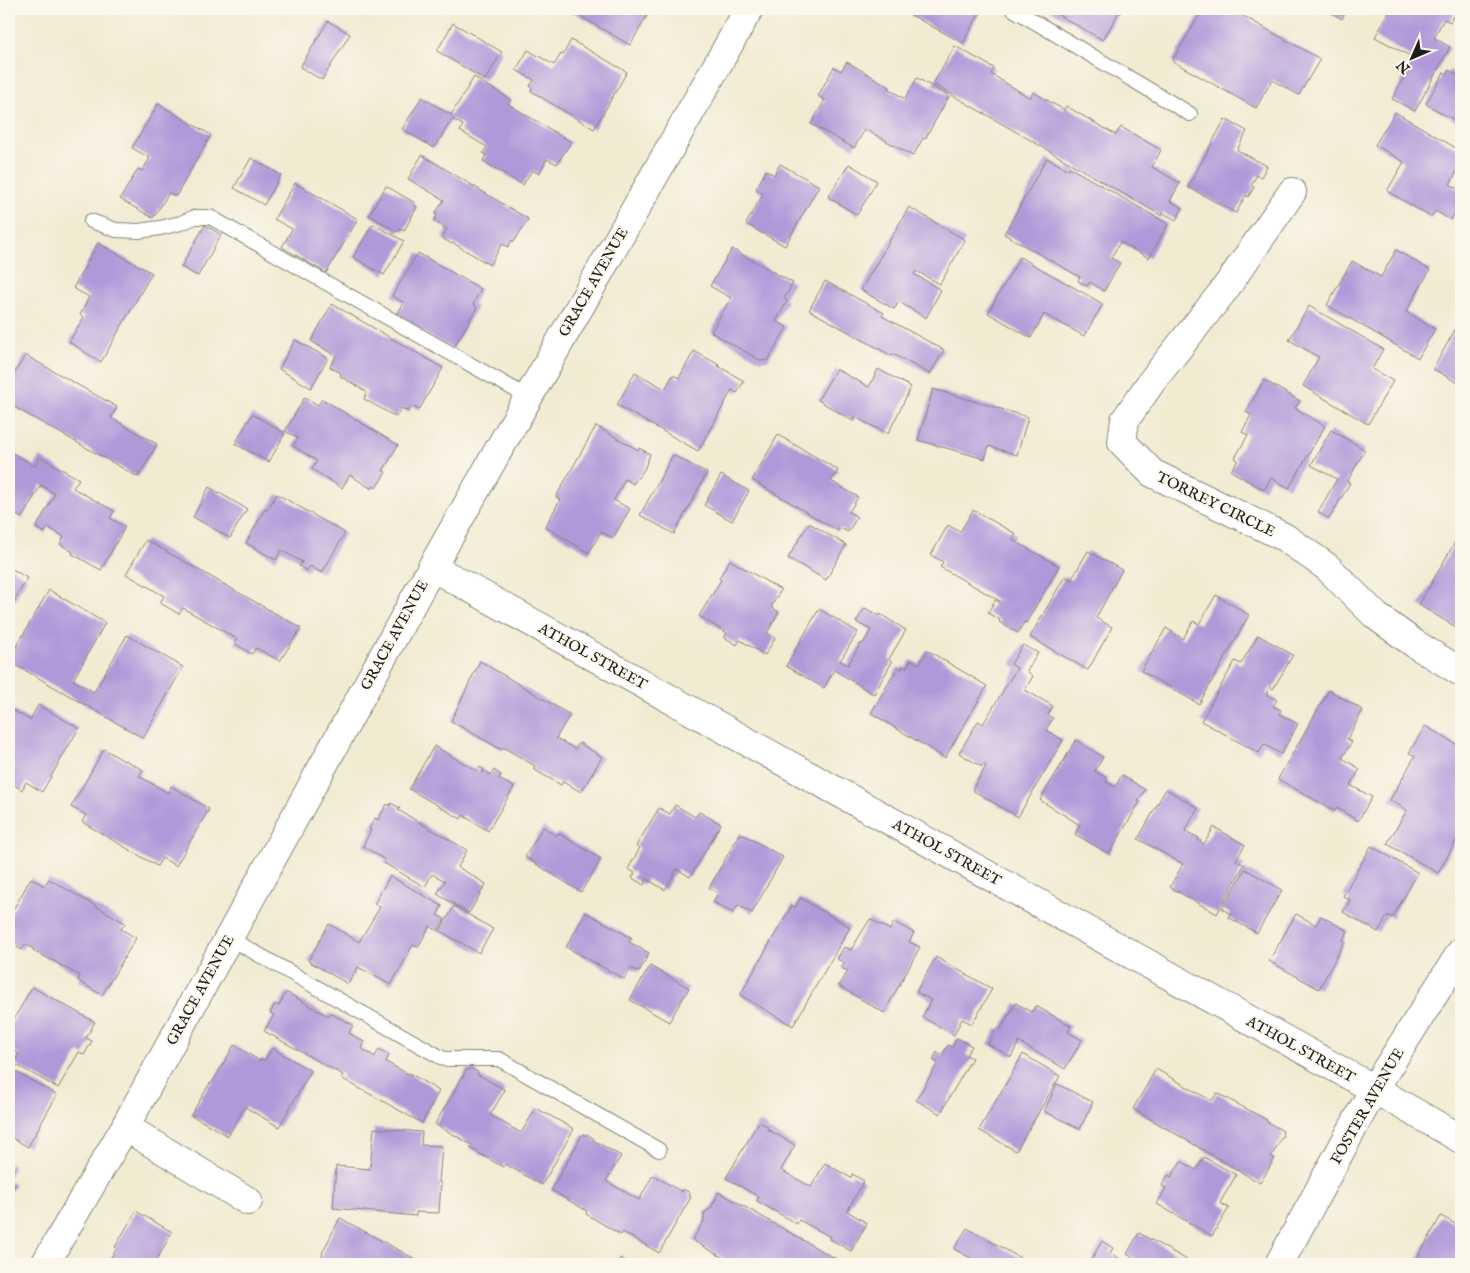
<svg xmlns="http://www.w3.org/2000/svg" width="1470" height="1273" font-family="'IM FELL English',serif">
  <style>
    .building { fill: #b199d9 }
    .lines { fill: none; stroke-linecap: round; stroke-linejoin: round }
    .lane-casing { stroke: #868477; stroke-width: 16 }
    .street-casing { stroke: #868477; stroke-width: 30 }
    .secondary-casing { stroke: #868477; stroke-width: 30 }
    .lane { stroke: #fff; stroke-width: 14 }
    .street { stroke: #fff; stroke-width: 28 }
    .secondary { stroke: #fff; stroke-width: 28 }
    .labels { text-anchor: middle; stroke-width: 4; stroke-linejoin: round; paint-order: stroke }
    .street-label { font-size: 15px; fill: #1c1c1c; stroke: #fbf7ec }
  </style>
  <rect width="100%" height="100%" fill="#fbf7ec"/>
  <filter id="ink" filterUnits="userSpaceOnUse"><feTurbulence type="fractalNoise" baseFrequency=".02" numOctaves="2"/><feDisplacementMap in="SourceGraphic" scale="10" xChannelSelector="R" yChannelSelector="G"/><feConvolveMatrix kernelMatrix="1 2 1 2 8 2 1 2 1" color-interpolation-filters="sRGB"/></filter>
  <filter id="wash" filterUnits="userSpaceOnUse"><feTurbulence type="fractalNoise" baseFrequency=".0096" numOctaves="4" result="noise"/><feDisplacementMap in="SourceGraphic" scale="20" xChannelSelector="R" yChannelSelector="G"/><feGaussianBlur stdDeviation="1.12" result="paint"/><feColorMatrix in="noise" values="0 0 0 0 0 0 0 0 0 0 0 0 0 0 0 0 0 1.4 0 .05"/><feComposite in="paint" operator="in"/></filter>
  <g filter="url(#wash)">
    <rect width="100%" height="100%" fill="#f1ebd2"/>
    <g id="blocks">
      <!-- building -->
      <path class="building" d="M568,9H651L630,45Z
        M915,9H982L963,43L911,15Z
        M1048,9H1124L1121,13L1119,12L1103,40Z
        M1203,9H1231L1320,59L1299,95L1272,80L1256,108L1172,61Z
        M1324,9H1347L1342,19Z
        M1391,9H1457L1450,22L1444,19L1434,38L1450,47L1415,111L1392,99L1414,58L1375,37Z
        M328,21L350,34L322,80L300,67Z
        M453,23L502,52L485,80L437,51Z
        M571,40L627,72L594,129L531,91L532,88L530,86L534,80L516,70L528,50L554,65L561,54L563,55Z
        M955,46L994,68L991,74L1030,98L1033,92L1064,110L1066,106L1116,135L1121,127L1161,150L1152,167L1180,183L1170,201L1183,208L1176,220L1163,213L1162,216L933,84Z
        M847,62L890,87L889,89L905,99L917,78L949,96L925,139L923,138L913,156L865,129L854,148L811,124L825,100L818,96L834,67L841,71Z
        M1449,70L1461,77V124L1426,104L1444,72L1447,74Z
        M474,77L511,100L508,104L571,142L557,164L547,159L539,174L532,170L523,185L483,161L486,155L483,153L487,147L460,131L463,125L452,119L434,148L402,129L422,97L451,115Z
        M158,104L211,135L176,196L169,193L153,218L120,199L138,169L142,171L150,158L132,148Z
        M1395,112L1461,151V164L1450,184L1461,191V203L1451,220L1435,211L1431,217L1387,191L1404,162L1375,145Z
        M1225,119L1247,131L1237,150L1267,166L1261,177L1257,175L1251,185L1254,187L1248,197L1246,195L1236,213L1188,187Z
        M422,155L528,219L514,242L512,240L508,247L502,244L490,265L453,243L452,244L442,238L447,229L434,221L437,215L435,214L444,200L408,179Z
        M251,158L281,175L264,205L234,188Z
        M1047,158L1068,170L1069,167L1168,224L1149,258L1120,242L1111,258L1120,263L1104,291L1090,282L1087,286L1078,281L1080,277L1004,234Z
        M780,164L819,186L785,246L746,224L763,194L756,189L766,170L774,175Z
        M849,164L877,181L857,215L828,197Z
        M295,183L358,219L326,273L282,247L292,229L274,219Z
        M386,186L415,203L414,205L417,207L404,231L400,229L398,232L369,215Z
        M909,207L965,240L940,284L916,271L914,274L941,290L926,318L899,302L894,309L861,290Z
        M373,224L404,241L384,275L353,257Z
        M205,225L221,235L198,276L181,267Z
        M98,243L152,273L101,362L69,342L84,317L80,315L89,297L73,288Z
        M732,249L793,283L784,299L787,301L776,321L787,327L768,360L761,361L711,332L731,298L710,286Z
        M1396,250L1430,270L1406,312L1435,329L1418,358L1327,305L1352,261L1381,277Z
        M418,253L481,289L473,304L477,307L453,349L400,320L403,317L397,314L404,303L392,296Z
        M1020,257L1103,304L1084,336L1044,314L1031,338L988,313Z
        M825,281L884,313L882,316L944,350L930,374L893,354L892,356L809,310Z
        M332,304L443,368L419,410L412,406L408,412L401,408L396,417L364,399L367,392L340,376L341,373L330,367L336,356L311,341Z
        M1309,306L1383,349L1372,369L1393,381L1368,424L1303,386L1319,357L1289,340Z
        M1461,319V382L1460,384L1433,369Z
        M295,340L328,358L311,388L279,369Z
        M694,351L719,365L718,366L744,381L737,393L732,390L698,451L617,405L635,372L665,389L673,375L679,378Z
        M25,355L117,407L111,418L157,444L138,477L9,404V383Z
        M836,369L869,387L878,369L911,387L888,434L855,417L853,421L818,400Z
        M1264,380L1300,401L1295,408L1325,426L1289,488L1271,478L1264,490L1231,471L1238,460L1235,458L1248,435L1242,432L1251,415L1246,412Z
        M933,389L1028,417L1017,455L989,446L985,459L918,440Z
        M305,397L318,405L322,399L398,445L383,471L386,472L376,488L374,486L372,489L350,475L342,488L312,469L317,461L293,446L298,438L285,431Z
        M252,414L285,433L269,462L235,444Z
        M596,426L638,450L639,448L650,454L644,470L633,484L625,479L614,500L630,509L613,538L601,532L589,553L545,527L560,500L556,497Z
        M1331,430L1365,450L1347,482L1350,483L1329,519L1318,512L1337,479L1311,465Z
        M778,435L838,470L831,481L858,497L849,512L857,517L848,532L840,528L838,531L752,480Z
        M9,451L35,466L40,457L79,479L73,488L114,511L110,518L125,527L101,570L72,554L73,552L60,544L64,537L48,527L45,533L36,528L55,494L41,485L22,518L11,512L14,507L9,504Z
        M673,455L707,473L674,534L640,515Z
        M721,475L749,491L732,521L704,505Z
        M209,487L247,509L230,538L193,517Z
        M277,494L345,533L322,573L310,566L307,571L299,566L302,562L281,550L276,560L246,543L265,509L267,510Z
        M973,510L1016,534L1013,540L1059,566L1026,623L1024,622L1018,633L999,622L1000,620L988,613L995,600L999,602L1000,601L940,567L943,562L931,555L948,525L960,532Z
        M809,523L846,545L826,580L788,558Z
        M1459,535L1461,536V630L1419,605Z
        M146,540L301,628L280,661L256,648L252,654L234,643L237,639L183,608L179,614L160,603L164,596L126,574Z
        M1088,551L1122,570L1096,618L1112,627L1088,670L1030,637L1065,576L1071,580Z
        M730,560L781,590L771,607L779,612L767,633L775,638L765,655L740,640L737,645L724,637L727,633L699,616L721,580L719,578Z
        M9,567L27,578L9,611Z
        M49,590L105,623L73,680L94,692L127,635L183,667L143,738L9,661V643L16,647Z
        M1216,595L1249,615L1199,704L1141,671L1166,628L1183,639L1193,621L1199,624Z
        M865,608L879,616L880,614L906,630L889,659L892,662L874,694L834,670L824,688L786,666L819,609L858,632L840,661L848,665L861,643L863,644L871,630L856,622Z
        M1258,635L1293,655L1273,689L1270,687L1266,694L1277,700L1273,706L1281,710L1279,714L1298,724L1281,754L1264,744L1259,753L1201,721L1235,661L1241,664Z
        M1023,645L1038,653L1027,671L1033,676L1025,690L1053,706L1048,715L1053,718L1046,730L1063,740L1018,817L972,790L986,766L983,764L982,767L959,753L978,721L983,724L1017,668L1011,664Z
        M927,650L987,686L945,758L871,713L898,667L902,669L903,666L906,668L911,660L919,664Z
        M480,661L570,715L556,738L575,749L579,743L602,757L581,792L563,782L561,785L533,769L535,766L503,747L502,750L451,721Z
        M1329,690L1363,710L1347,739L1352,742L1342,758L1360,769L1350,785L1372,797L1358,821L1337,808L1335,811L1278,779Z
        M38,705L79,728L42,792L26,782L22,790L9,782V708L30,720Z
        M1425,726L1461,747V832L1438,873L1387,844L1407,810L1390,800L1415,756L1409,753Z
        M1076,740L1103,757L1095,771L1108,779L1106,782L1115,787L1122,775L1145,790L1138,801L1140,802L1109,854L1075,834L1080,825L1040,800Z
        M434,746L477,771L480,767L484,770L482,772L484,773L485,771L491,775L494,770L501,775L499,779L514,787L488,831L463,815L461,819L409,789Z
        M104,749L124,761L125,760L143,770L139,776L168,793L171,786L209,809L176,866L162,858L157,866L82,822L86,815L71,807Z
        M1166,789L1198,808L1185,831L1199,838L1198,840L1204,844L1214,827L1245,845L1236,860L1244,865L1217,914L1170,887L1183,864L1138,839Z
        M391,803L400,808L398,810L467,850L458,867L486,884L469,913L437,894L445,881L432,874L425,887L384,863L385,860L363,846L371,830L369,829L375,818L378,820L387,804L390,806Z
        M675,805L695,817L699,812L721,824L690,877L677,869L665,890L647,879L644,885L632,878L635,873L628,869L640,848L636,846L659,808L670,814Z
        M543,827L556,836L558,833L601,859L581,892L525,857Z
        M740,833L783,857L752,913L738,905L733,913L713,902L718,893L709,888Z
        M1371,846L1418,873L1392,918L1388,915L1378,932L1343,912L1350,900L1343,896Z
        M1245,869L1282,890L1257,933L1228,917L1231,914L1222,909Z
        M390,876L442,906L437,915L445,919L438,931L430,926L418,947L413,945L391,985L358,967L348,984L308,961L329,924L359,942L380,907L374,904Z
        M31,878L44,886L49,879L125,923L121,929L136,938L102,995L78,981L80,976L55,962V961L51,960L33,950L34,949L25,944L22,950L9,942V917Z
        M800,898L850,927L793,1026L740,995L792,905L795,908Z
        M454,906L493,929L479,953L440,931Z
        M586,912L632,938L629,942L649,953L639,972L631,968L624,979L566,947Z
        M1296,914L1316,925L1321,916L1348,931L1343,940L1345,941L1319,989L1269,961Z
        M870,919L890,930L894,922L914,933L909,942L920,947L884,1013L839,986L848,971L841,968L845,963L837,959L844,947L851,950Z
        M936,957L992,989L972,1024L962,1019L954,1035L922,1017L931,1000L916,992Z
        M650,966L689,988L669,1022L630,1000Z
        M32,987L95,1022L86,1038L92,1041L84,1055L79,1052L58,1088L13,1063L19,1054L9,1048V1028Z
        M286,992L328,1016L330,1013L353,1025L349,1033L364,1042L361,1048L375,1057L379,1049L389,1055L386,1062L408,1074L409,1073L439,1091L422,1123L341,1078L343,1075L264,1031L274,1015L270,1013L275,1004L279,1006Z
        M1016,1003L1031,1012L1036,1006L1071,1026L1068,1032L1082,1040L1065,1069L1019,1042L1011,1057L988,1044L997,1028L1000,1030Z
        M957,1038L972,1046L966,1055L972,1058L940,1114L916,1100L938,1063L933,1060L937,1052L942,1055L948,1045L952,1047Z
        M234,1045L260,1061L261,1059L265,1060L272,1048L311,1071L279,1127L245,1107L228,1136L191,1115L210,1083H212Z
        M1023,1054L1060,1076L1016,1151L979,1130Z
        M9,1068L57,1095L28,1147L9,1136Z
        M470,1068L478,1072L477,1074L505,1090L490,1115L521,1133L536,1108L574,1129L542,1185L505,1164L503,1167L470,1148L472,1145L435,1124L467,1069L469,1070Z
        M1156,1069L1212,1101L1217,1093L1267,1120L1266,1121L1283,1131L1282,1134L1283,1135L1271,1157L1275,1158L1260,1183L1133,1109Z
        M1057,1084L1093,1102L1080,1129L1044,1111Z
        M760,1122L768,1127L767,1129L795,1145L781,1170L811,1187L825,1163L851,1178L852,1174L864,1181L847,1211L867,1223L851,1251L830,1239L831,1237L799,1220L797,1224L757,1201L759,1197L726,1178L758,1123L759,1124Z
        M374,1128L422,1132L421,1145L442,1146L439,1182L441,1183L439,1213L416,1212V1216L333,1208L336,1166L370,1169Z
        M583,1134L586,1136L587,1134L594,1139L593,1140L621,1156L606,1181L639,1200L653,1175L682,1192L683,1189L690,1193L689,1196L691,1197L659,1253L623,1232L621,1235L586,1214L587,1211L551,1190Z
        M1204,1157L1236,1175L1220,1203L1229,1208L1212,1236L1157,1204L1166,1188L1162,1186L1168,1175L1171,1177L1181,1161L1196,1170Z
        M9,1164L14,1167L9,1177Z
        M9,1181L15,1185L9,1195Z
        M719,1192L841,1262L840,1264H734L692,1240L704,1221V1213L711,1208Z
        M136,1211L172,1232L156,1261L161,1264H107L117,1248L115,1247Z
        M1441,1216L1461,1227V1264H1414Z
        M340,1218L415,1259L412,1264H322L319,1262L323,1254L322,1253Z
        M967,1228L1031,1264H982L954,1249Z
        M1139,1233L1187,1260L1185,1264H1137L1139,1261L1127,1254Z
        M1102,1241L1113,1248L1110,1253L1128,1264H1089Z
        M620,1258L630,1264H616Z"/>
    </g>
  </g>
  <g filter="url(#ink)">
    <use href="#blocks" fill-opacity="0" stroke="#868477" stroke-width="1"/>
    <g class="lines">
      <!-- lane casing -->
      <g class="lane-casing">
        <path id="lane" d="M1013,9L1190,114
          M91,221L116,230L139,231L160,228L181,223L195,217H210L528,397
          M229,938L444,1059H499L659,1150"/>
      </g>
      <!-- street casing -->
      <g class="street-casing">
        <path id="street" d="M1292,192L1225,289L1152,381L1125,420L1122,442L1152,473L1284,537L1327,567L1376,616L1415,644L1461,672
          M432,567L1374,1089L1461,1139
          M125,1127L248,1201
          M45,1264L125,1127L432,567L749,9"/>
      </g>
      <!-- secondary casing -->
      <g class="secondary-casing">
        <path id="secondary" d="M1279,1264L1374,1089L1461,952"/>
      </g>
      <!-- lane -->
      <use href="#lane" class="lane"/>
      <!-- street -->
      <use href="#street" class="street"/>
      <!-- secondary -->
      <use href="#secondary" class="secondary"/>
    </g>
  </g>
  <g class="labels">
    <!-- street labels -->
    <g class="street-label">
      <text transform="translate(593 282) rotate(-60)" y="5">GRACE AVENUE</text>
      <text transform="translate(1216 504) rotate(26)" y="5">TORREY CIRCLE</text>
      <text transform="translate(394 635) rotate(-61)" y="5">GRACE AVENUE</text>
      <text transform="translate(593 656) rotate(29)" y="5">ATHOL STREET</text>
      <text transform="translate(947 852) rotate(29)" y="5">ATHOL STREET</text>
      <text transform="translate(200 990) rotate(-61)" y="5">GRACE AVENUE</text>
      <text transform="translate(1301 1049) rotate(29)" y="5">ATHOL STREET</text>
      <text transform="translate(1367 1106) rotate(-60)" y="5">FOSTER AVENUE</text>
    </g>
  </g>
  <!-- margin -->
  <rect width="1470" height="1273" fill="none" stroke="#fbf7ec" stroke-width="30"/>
  <!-- north arrow -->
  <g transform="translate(1412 58) rotate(225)" stroke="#fbf7ec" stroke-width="4" paint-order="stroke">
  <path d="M0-4L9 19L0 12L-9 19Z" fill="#1c1c1c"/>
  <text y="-8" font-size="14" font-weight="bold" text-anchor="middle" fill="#1c1c1c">N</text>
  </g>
</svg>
